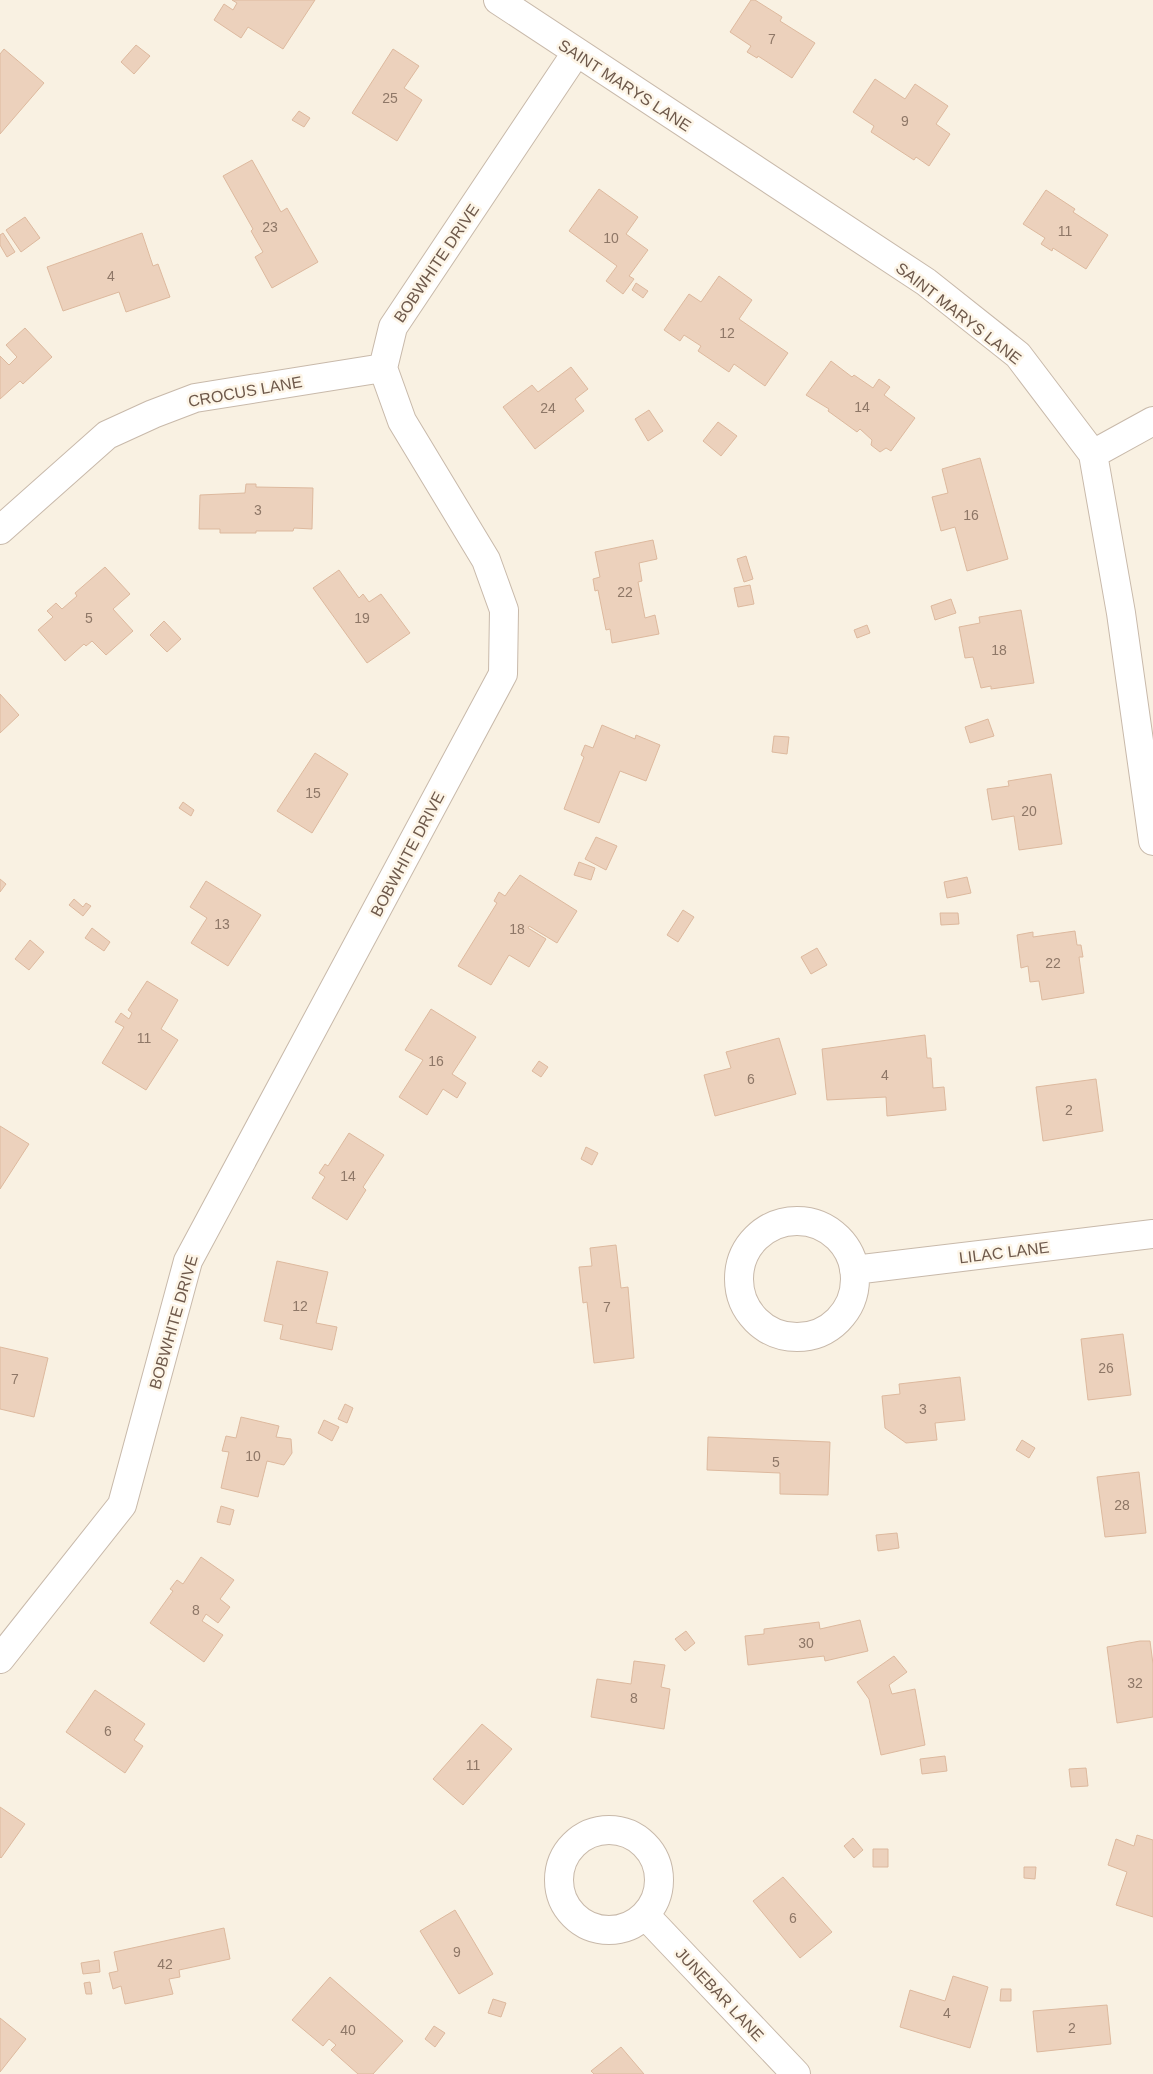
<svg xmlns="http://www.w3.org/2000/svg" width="1153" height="2074" font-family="Helvetica,sans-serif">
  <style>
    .building { fill: #ecd1bc; stroke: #ddb99e }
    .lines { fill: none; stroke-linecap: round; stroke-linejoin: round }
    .minor-casing { stroke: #c8b9aa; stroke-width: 30 }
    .minor { stroke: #fff; stroke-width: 28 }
    .labels { text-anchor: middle; stroke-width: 5; stroke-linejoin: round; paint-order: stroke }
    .number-label { font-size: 14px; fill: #8e7767 }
    .street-label { font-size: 16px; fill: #6e594b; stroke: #fdf5e7 }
  </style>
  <rect width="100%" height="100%" fill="#f9f1e2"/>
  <!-- building -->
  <path class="building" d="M232,0H315L283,49L248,27L241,38L214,20L224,4L233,10L237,3Z
    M751,0H755L782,17L780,21L815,43L792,78L758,56L757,58L747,52L751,46L730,32Z
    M136,45L150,56L134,74L121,62Z
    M4,49L44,83L0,134V54Z
    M393,49L419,66L404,88L422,100L397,141L352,113Z
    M875,79L905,99L915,84L948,106L936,124L950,134L929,166L916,157L914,160L871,132L874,126L853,112Z
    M299,111L310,118L304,127L292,120Z
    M252,160L281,212L287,208L318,262L272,288L255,257L263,252L251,231L253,229L223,176Z
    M599,189L638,217L626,234L648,250L629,276L634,279L623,294L606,281L617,266L569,231Z
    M1046,190L1075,209L1073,212L1108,235L1086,269L1053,248L1052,251L1041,244L1045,238L1023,224Z
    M25,217L40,238L21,252L6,230Z
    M3,233L15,252L7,257L0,245V235Z
    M142,233L153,266L158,264L170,297L126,312L119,292L63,311L47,267Z
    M719,276L752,300L739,319L788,353L765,386L734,364L729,372L698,351L701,346L684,335L680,341L664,330L689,294L701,302Z
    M636,283L648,291L643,298L632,290Z
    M25,328L52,357L23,384L20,381L0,399V356L9,365L17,357L6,345Z
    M831,361L852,377L854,375L873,388L879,379L890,387L884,395L915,418L891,451L886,448L880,452L871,445L872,440L860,429L857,432L828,411L829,409L806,395Z
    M571,367L588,389L575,399L584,411L535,449L503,407L532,385L538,392Z
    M649,410L663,431L648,441L635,419Z
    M718,422L737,436L721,456L703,441Z
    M980,458L1008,559L967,571L955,527L941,531L932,497L948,493L942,469Z
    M246,484H256V487L313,488L312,529L294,528L293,531H256V533H220V529H199L200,495L245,493Z
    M653,540L657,559L639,563L642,581L638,582L645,618L655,615L659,634L612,643L610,629L606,630L598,590L595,591L593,579L600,577L595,552Z
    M746,556L753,579L744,582L737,559Z
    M105,567L130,594L113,609L133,631L106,655L92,641L86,646L84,644L65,661L38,630L53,617L47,611L56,603L62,609L77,596L75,593Z
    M339,570L359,598L363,594L369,602L381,594L410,633L367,663L313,588Z
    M750,585L754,604L738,607L734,588Z
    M951,599L956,613L935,620L931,606Z
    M1021,610L1034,683L991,689V686L981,688L973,657L965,658L959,627L980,623L979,617Z
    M164,621L181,639L167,652L150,635Z
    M867,625L870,633L857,638L854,630Z
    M0,694L19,715L0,733Z
    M988,719L994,736L970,743L965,727Z
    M602,725L635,739L636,735L660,745L646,781L620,771L599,823L564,809L584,757L581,755L585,745L593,748Z
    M774,736L789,737L787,754L772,752Z
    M315,753L348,774L312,833L277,811Z
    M1051,774L1062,844L1019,850L1014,816L992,820L987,789L1009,786L1008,781Z
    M183,802L194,810L191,816L179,808Z
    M596,837L617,846L606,870L585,859Z
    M579,862L595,868L591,880L574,875Z
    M520,875L577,911L557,943L529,926L528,928L546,939L529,967L509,955L491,985L458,966L497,903L494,901L499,892L505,896Z
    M967,877L971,893L947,898L944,882Z
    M0,879L6,884L0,892Z
    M206,881L261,915L228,966L191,943L207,918L190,907Z
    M74,899L83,907L86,903L91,906L83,916L69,905Z
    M683,910L694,917L678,942L667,935Z
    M940,913H958L959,924L941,925Z
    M92,928L110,942L104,951L85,938Z
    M1075,931L1077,945H1081L1083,957H1079L1084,993L1042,1000L1039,981L1030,982L1028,966L1021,968L1017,935L1033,932V937Z
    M30,940L44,952L29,970L15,959Z
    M817,948L827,965L811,974L801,957Z
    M147,981L178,1000L161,1029L178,1040L146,1090L102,1063L124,1027L115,1022L121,1013L129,1019L132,1013L128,1010Z
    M431,1009L476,1037L452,1074L466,1083L457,1098L443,1089L427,1115L399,1097L423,1060L405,1050Z
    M925,1035L927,1058H931L933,1088L944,1087L946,1110L887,1116L886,1097L827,1100L822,1049Z
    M779,1038L796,1094L715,1116L704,1075L731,1068L726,1052Z
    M539,1061L548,1067L541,1077L532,1071Z
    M1096,1079L1103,1131L1043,1141L1036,1087Z
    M0,1126L29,1144L0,1189Z
    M349,1133L384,1155L363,1187L366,1190L347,1220L312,1198L325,1177L319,1173L325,1164L328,1166Z
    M586,1147L598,1153L592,1165L581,1159Z
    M616,1245L621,1288L628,1287L634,1358L594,1363L587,1302L583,1303L579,1267L592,1266L590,1248Z
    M277,1261L328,1272L316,1323L337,1327L332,1350L280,1339L283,1325L264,1321Z
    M1123,1334L1131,1395L1088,1400L1081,1339Z
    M0,1347L48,1358L34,1417L0,1409Z
    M960,1377L965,1420L935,1423L937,1440L906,1443L885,1428L882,1396L900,1394L899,1384Z
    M345,1404L353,1408L347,1423L338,1419Z
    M241,1417L279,1426L276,1437L291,1439L292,1453L284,1465L267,1461L258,1497L221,1488L229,1452L222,1451L226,1436L236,1438Z
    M324,1420L339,1427L332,1441L318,1433Z
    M708,1437L830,1442L828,1495L780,1494V1473L707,1470Z
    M1022,1440L1035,1448L1029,1458L1016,1450Z
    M1139,1472L1146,1533L1105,1537L1097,1477Z
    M221,1506L234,1510L230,1525L217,1522Z
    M897,1533L899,1548L878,1551L876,1535Z
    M201,1557L234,1580L220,1599L230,1607L218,1623L206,1614L202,1621L223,1635L204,1662L150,1623L173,1591L170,1589L177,1580L183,1584Z
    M860,1620L868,1651L825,1661L824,1656L748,1665L745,1636L764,1634V1629L819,1622L820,1629Z
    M686,1631L695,1643L685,1651L675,1639Z
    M1140,1641H1150L1153,1664V1717L1117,1723L1107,1647Z
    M894,1656L907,1672L889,1685L892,1694L915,1689L925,1745L881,1755L869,1699L857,1682Z
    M634,1661L665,1665L661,1687L670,1689L664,1729L591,1717L597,1679L631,1684Z
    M95,1690L145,1724L134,1740L143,1746L125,1773L66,1732Z
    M482,1724L512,1749L463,1805L433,1779Z
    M945,1756L947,1771L922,1774L920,1759Z
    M1086,1768L1088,1786L1071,1787L1069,1769Z
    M0,1807L25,1824L1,1858L0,1857Z
    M1137,1835L1153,1840V1917L1116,1905L1127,1872L1108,1865L1116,1839L1134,1846Z
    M853,1838L863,1850L854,1858L844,1846Z
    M873,1849H888V1867H873Z
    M1024,1867H1036L1035,1879L1024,1878Z
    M783,1877L832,1932L800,1958L753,1901Z
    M455,1910L493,1974L459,1994L420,1931Z
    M224,1928L230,1959L179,1970L180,1977L169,1979L173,1994L125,2004L121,1986L113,1989L109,1973L118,1971L114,1952Z
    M99,1960L100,1972L83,1974L81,1963Z
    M953,1976L988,1987L970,2048L900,2027L910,1990L945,2001Z
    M330,1977L403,2041L373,2074H358L331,2050L336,2045L329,2039L323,2046L292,2020Z
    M90,1982L92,1994H86L84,1983Z
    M1001,1989H1011V2001H1000Z
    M493,1999L506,2003L501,2017L488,2013Z
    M1107,2005L1111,2044L1037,2052L1033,2011Z
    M0,2018L26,2039L0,2072Z
    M434,2026L445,2033L435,2047L425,2039Z
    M621,2047L644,2074H594L591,2071Z"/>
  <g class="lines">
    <!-- minor casing -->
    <g class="minor-casing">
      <path id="minor" d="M498,0L926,282L1018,355L1093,454L1121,613L1153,841
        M1093,454L1153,421
        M0,530L107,435L153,414L195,398L383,368
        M739 1279a58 58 0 1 1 116 0a58 58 0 1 1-116 0Z
        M854,1270L1153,1234
        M0,1659L122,1505L188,1261L503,674L504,610L486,560L402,421L383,368L393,327L576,53
        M559 1880a50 50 0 1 1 100 0a50 50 0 1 1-100 0Z
        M645,1915L796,2074"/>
    </g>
    <!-- minor -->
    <use href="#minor" class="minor"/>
  </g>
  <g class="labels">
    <!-- number labels -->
    <g class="number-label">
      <text x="772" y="44">7</text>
      <text x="390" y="103">25</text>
      <text x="905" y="126">9</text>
      <text x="270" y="232">23</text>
      <text x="1065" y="236">11</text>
      <text x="611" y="243">10</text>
      <text x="111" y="281">4</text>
      <text x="727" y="338">12</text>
      <text x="862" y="412">14</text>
      <text x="548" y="413">24</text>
      <text x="258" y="515">3</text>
      <text x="971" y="520">16</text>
      <text x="625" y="597">22</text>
      <text x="89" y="623">5</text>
      <text x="362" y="623">19</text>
      <text x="999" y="655">18</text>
      <text x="313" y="798">15</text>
      <text x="1029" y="816">20</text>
      <text x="222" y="929">13</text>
      <text x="517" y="934">18</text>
      <text x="1053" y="968">22</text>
      <text x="144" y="1043">11</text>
      <text x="436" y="1066">16</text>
      <text x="885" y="1080">4</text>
      <text x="751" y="1084">6</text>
      <text x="1069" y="1115">2</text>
      <text x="348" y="1181">14</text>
      <text x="300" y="1311">12</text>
      <text x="607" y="1312">7</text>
      <text x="1106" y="1373">26</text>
      <text x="15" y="1384">7</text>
      <text x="923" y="1414">3</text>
      <text x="253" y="1461">10</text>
      <text x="776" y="1467">5</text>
      <text x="1122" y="1510">28</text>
      <text x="196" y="1615">8</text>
      <text x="806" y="1648">30</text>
      <text x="1135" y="1688">32</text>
      <text x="634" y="1703">8</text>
      <text x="108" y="1736">6</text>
      <text x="473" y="1770">11</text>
      <text x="793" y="1923">6</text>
      <text x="457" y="1957">9</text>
      <text x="165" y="1969">42</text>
      <text x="947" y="2018">4</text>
      <text x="1072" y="2033">2</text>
      <text x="348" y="2035">40</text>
    </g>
    <!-- street labels -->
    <g class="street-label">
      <text transform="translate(625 85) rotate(33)" y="6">SAINT MARYS LANE</text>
      <text transform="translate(436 263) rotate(-56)" y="6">BOBWHITE DRIVE</text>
      <text transform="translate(959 313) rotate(38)" y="6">SAINT MARYS LANE</text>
      <text transform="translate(245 391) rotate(-10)" y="6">CROCUS LANE</text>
      <text transform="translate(407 854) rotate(-62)" y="6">BOBWHITE DRIVE</text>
      <text transform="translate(1004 1252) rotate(-7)" y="6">LILAC LANE</text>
      <text transform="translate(173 1322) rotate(-74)" y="6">BOBWHITE DRIVE</text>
      <text transform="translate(720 1994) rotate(47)" y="6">JUNEBAR LANE</text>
    </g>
  </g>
</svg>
